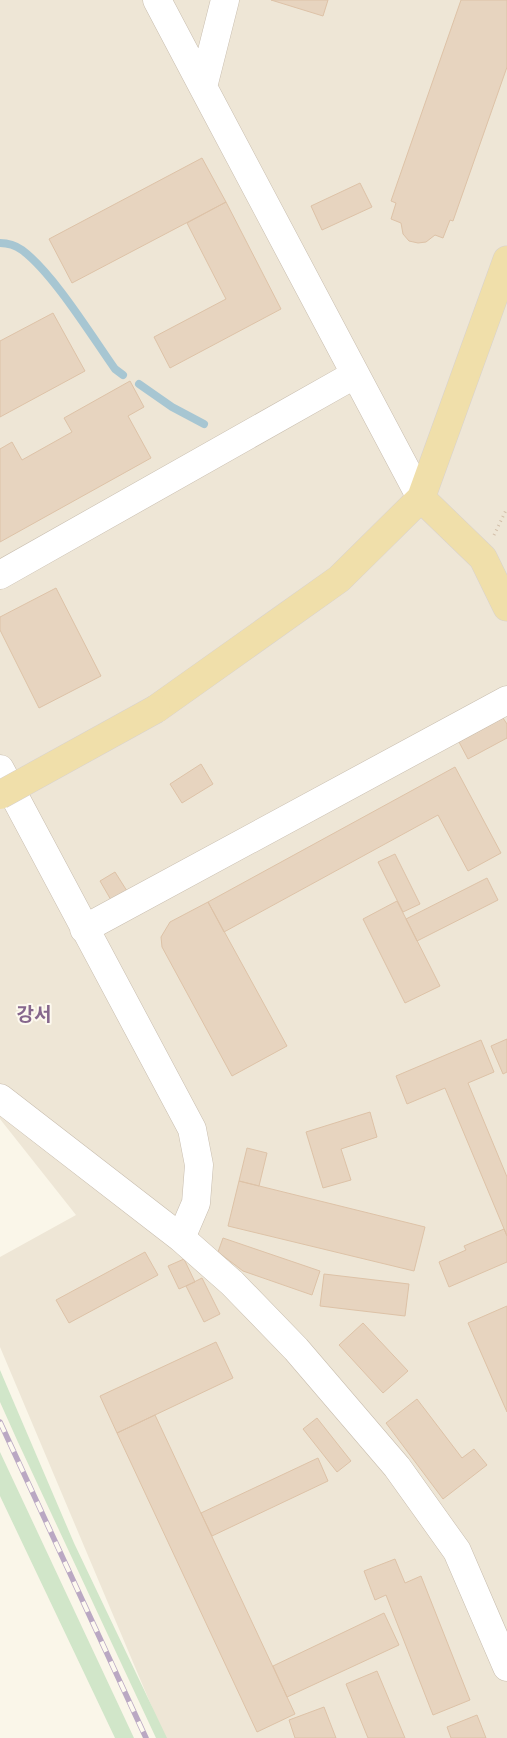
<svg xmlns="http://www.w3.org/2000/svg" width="507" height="1738" font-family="'Varela Round','Noto Sans KR',sans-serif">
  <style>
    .residential { fill: #eee6d6 }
    .green { fill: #d1e6c9 }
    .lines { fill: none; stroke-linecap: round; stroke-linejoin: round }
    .stream { stroke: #a7c6d2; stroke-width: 8 }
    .building { fill: #e7d4bf; stroke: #ddc2a7 }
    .minor-casing { stroke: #c8bdae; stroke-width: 29 }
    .major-casing { stroke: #d8d2ce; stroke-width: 29 }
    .path { stroke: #d1bda7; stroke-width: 3; stroke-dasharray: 1 4; stroke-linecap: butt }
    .minor { stroke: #fff; stroke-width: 28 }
    .major { stroke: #f0dfaa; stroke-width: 28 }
    .rail-casing { stroke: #baa8c3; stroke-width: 5.5 }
    .rail { stroke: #fdf9ef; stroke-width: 4; stroke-dasharray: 11; stroke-linecap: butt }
    .major-bridge-casing { stroke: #d8d2ce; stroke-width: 29; stroke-linecap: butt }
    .major-bridge { stroke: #f0dfaa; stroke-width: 28 }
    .labels { text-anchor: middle; stroke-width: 4; stroke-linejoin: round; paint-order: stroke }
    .district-label { font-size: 19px; font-weight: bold; fill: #86678d; stroke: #fdf9ef }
  </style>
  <rect width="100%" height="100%" fill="#faf6e9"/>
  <!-- residential -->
  <path class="residential" d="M0,0H507V1738H165L0,1347V1257L76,1215L0,1119Z"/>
  <!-- green -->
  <path class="green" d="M0,1370L74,1543L167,1738H156L17,1440L0,1402Z
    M0,1452L134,1738H115L0,1496Z"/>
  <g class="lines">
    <!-- stream -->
    <path class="stream" d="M0,243C8,243 15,245 22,250C53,273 91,335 115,369L123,375
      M139,384L172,407L204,424"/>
  </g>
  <!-- building -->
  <path class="building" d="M271,0H328L323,16Z
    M461,0H507V67L453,221L450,220L443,238L435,235L426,242L418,243L409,241L403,234L401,223L391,219L396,203L391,201Z
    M202,158L226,202L72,283L49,239Z
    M360,183L372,207L322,230L311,206Z
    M226,202L281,309L170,368L154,337L226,299L187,223Z
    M53,313L85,371L0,417V341Z
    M130,381L144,407L128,416L151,458L0,542V449L12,442L22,460L72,432L64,418Z
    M56,588L101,676L39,708L0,630V617Z
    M503,718L507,724V738L468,759L459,742Z
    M201,764L213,784L182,803L170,784Z
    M455,767L501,853L468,871L438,815L224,932L208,902Z
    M395,854L420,904L403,912L378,862Z
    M115,872L127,891L111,900L100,881Z
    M487,878L498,900L417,941L406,919Z
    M397,901L440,986L405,1003L363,919Z
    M208,902L287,1046L232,1076L162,947L161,937L170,922Z
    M507,1039V1072L503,1074L491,1046Z
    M481,1040L494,1072L468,1083L507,1177V1236L445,1088L407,1104L396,1076Z
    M370,1112L377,1137L341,1149L351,1180L323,1188L306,1132Z
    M247,1148L267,1153L259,1186L239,1181Z
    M239,1181L425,1227L414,1271L228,1226Z
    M504,1229L507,1236V1262L449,1287L439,1262L466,1250L464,1246Z
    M223,1238L320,1271L312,1295L243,1271L218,1252Z
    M145,1252L158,1275L69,1323L56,1300Z
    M184,1259L195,1282L179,1289L168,1266Z
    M324,1274L409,1284L405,1316L320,1306Z
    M202,1278L220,1314L204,1322L186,1286Z
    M507,1306V1412L468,1323Z
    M363,1323L408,1371L383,1393L339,1345Z
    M216,1342L233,1378L117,1433L100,1396Z
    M417,1399L462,1458L474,1449L487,1465L443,1499L386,1423Z
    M155,1415L295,1714L257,1732L117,1433Z
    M317,1418L351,1461L337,1472L303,1429Z
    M318,1458L328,1481L212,1536L201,1513Z
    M395,1559L405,1583L421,1576L470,1700L433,1715L386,1595L375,1600L364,1571Z
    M384,1613L399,1645L287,1697L273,1666Z
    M377,1671L405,1738H368L346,1684Z
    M324,1707L336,1738H295L289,1720Z
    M477,1715L486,1738H451L447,1727Z"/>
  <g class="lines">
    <!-- minor casing -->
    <g class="minor-casing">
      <path id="minor" d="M157,0L203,87
        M225,0L203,87L421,498
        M0,575L354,375
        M0,769L192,1129L199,1165L196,1203L181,1238
        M84,929L507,700
        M0,1098L181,1238L232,1283L296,1349L397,1467L457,1551L507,1667"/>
    </g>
    <!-- major casing -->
    <g class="major-casing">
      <path id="major" d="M421,498L483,558L507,607
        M156,709L339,579L421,498L507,260"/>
    </g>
    <!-- path -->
    <path class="path" d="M494,535L507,508"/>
    <!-- minor -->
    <use href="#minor" class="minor"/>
    <!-- major -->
    <use href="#major" class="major"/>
    <!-- rail casing -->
    <g class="rail-casing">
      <path id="rail" d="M0,1422L146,1738"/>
    </g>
    <!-- rail -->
    <use href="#rail" class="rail"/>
    <!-- major-bridge casing -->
    <g class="major-bridge-casing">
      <path id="major-bridge" d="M0,795L156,709"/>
    </g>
    <!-- major-bridge -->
    <use href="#major-bridge" class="major-bridge"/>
  </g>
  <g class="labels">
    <!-- district labels -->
    <g class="district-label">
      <text x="34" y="1021">강서</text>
    </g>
  </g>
</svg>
